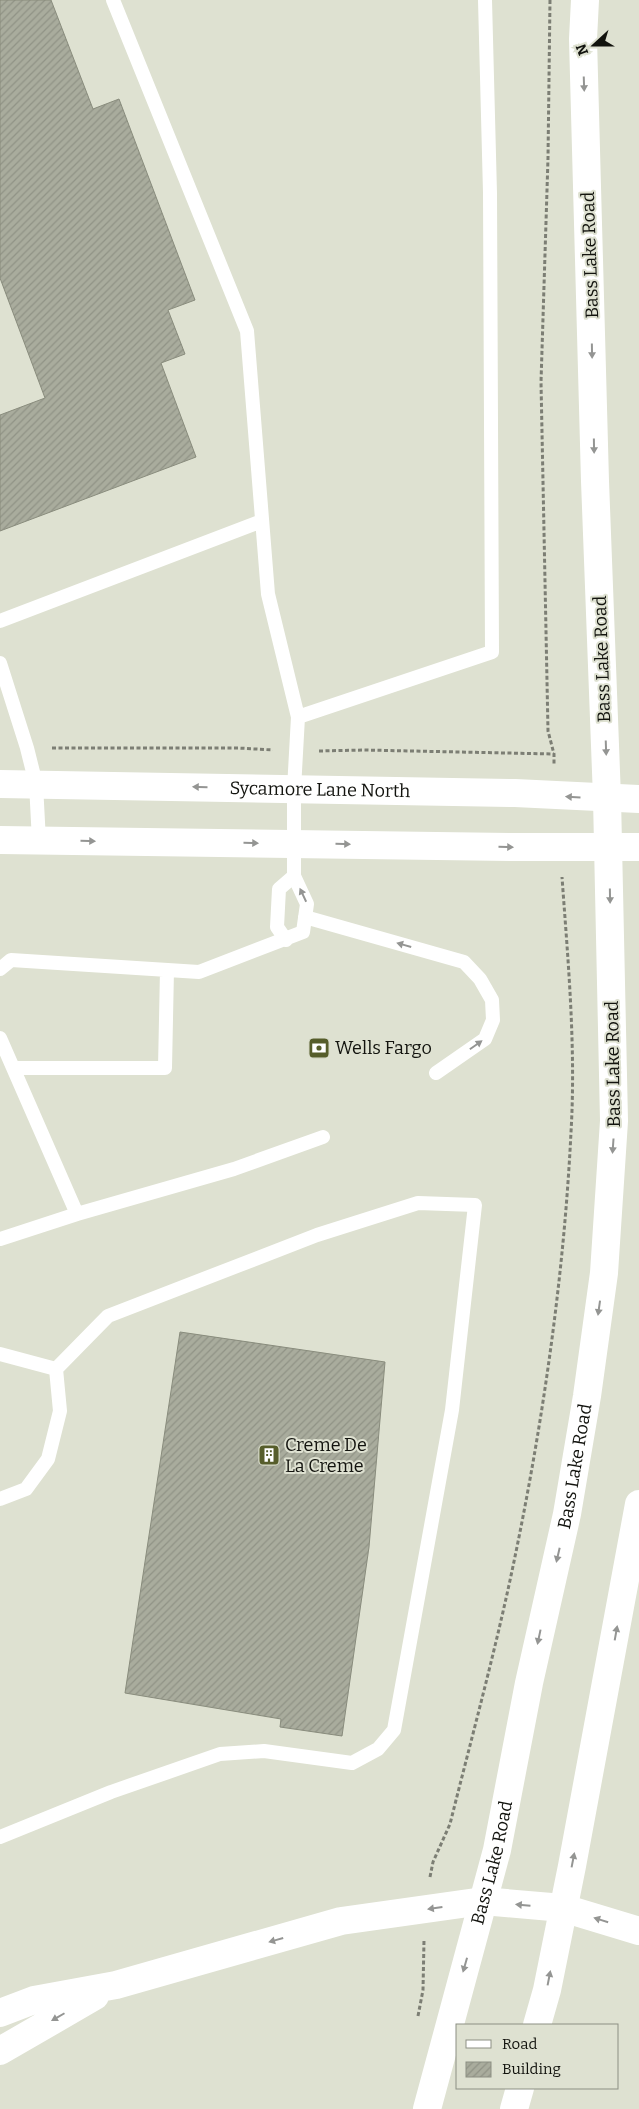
<svg xmlns="http://www.w3.org/2000/svg" width="639" height="2109" font-family="Bitter,serif">
  <style>
    .building { fill: url(#building-hatch); stroke: #898c7d }
    .lines { fill: none; stroke-linecap: round; stroke-linejoin: round }
    .path { stroke: #7c7e74; stroke-width: 3; stroke-dasharray: 4 2.5; stroke-linecap: butt }
    .service { stroke: #fff; stroke-width: 14 }
    .tertiary { stroke: #fff; stroke-width: 28 }
    .secondary { stroke: #fff; stroke-width: 28 }
    .motorway { stroke: #fff; stroke-width: 28 }
    .oneway { fill: #949593 }
    .labels { text-anchor: middle; stroke-width: 4; stroke-linejoin: round; paint-order: stroke }
    .street-label { font-size: 18px; fill: #12130e; stroke: #dee1d1 }
    .poi-label { font-size: 18px; fill: #12130e; stroke: #dee1d1; text-anchor: start }
  </style>
  <defs>
    <pattern id="building-hatch" width="6" height="6" patternUnits="userSpaceOnUse" patternTransform="scale(1.25)"><rect width="6" height="6" fill="#a9ac9d"/><path d="M-1 1l2-2M0 6l6-6M5 7l2-2" fill="none" stroke="#909386"/></pattern>
  </defs>
  <rect width="100%" height="100%" fill="#dee1d1"/>
  <!-- building -->
  <path class="building" d="M0,0H51L93,109L119,99L195,300L168,310L185,354L161,363L196,457L0,531V415L45,398L0,278Z
    M180,1332L385,1362L369,1547L342,1736L280,1727L281,1719L125,1693Z"/>
  <g class="lines">
    <!-- path -->
    <path class="path" d="M550,0L548,158L541,382L548,731L554,754V766
      M52,748H238L273,750
      M319,751L364,750L554,754
      M430,1877L433,1862L450,1824C471,1740 494,1656 512,1571C542,1429 564,1277 571,1132C576,1047 568,961 562,877
      M418,2016L423,1990L424,1940"/>
    <!-- service -->
    <path class="service" d="M0,621L262,521
      M0,663L27,748L36,784L39,841
      M298,717L492,652L490,193L485,0
      M305,917L464,962L480,979L492,1000L493,1020L485,1039L436,1073
      M286,940L277,927L279,889L294,876
      M0,969L11,960L199,972L303,932L307,904L294,876V789L298,717L268,594L247,331L113,0
      M0,1038L77,1214
      M14,1068H165L167,970
      M0,1239L77,1214L234,1169L323,1137
      M0,1354L56,1369
      M0,1499L26,1489L48,1459L60,1411L56,1369L108,1316L317,1235L418,1203L475,1205L452,1410L394,1730L378,1749L352,1763L264,1751L220,1754L111,1792L0,1837"/>
    <!-- tertiary -->
    <g class="tertiary">
      <path id="s1" d="M0,784L515,793L639,799"/>
      <path d="M0,840L514,847H639"/>
    </g>
    <!-- secondary -->
    <g class="secondary">
      <path d="M537,2025L547,1990L572,1866L639,1504"/>
      <path id="s2" d="M427,2109L497,1850L529,1683L567,1514L587,1396L604,1273L614,1121L607,798L595,481L583,39L585,0"/>
      <path d="M514,2109L520,2088"/>
    </g>
    <!-- motorway -->
    <path class="motorway" d="M0,2013L34,2000L116,1985L341,1921L483,1901L563,1908L639,1931
      M0,2051L95,1996"/>
  </g>
  <!-- one-way arrows -->
  <defs><path id="oneway-solid" d="M-6-.8H1V-3.2L6.5 0L1 3.2V.8H-6Z" transform="scale(1.25)"/></defs>
  <g class="oneway">
    <use href="#oneway-solid" transform="translate(584 84) rotate(88)"/>
    <use href="#oneway-solid" transform="translate(592 351) rotate(89)"/>
    <use href="#oneway-solid" transform="translate(594 446) rotate(89)"/>
    <use href="#oneway-solid" transform="translate(606 748) rotate(88)"/>
    <use href="#oneway-solid" transform="translate(200 787) rotate(-179)"/>
    <use href="#oneway-solid" transform="translate(573 797) rotate(-177)"/>
    <use href="#oneway-solid" transform="translate(88 841) rotate(1)"/>
    <use href="#oneway-solid" transform="translate(251 843) rotate(1)"/>
    <use href="#oneway-solid" transform="translate(343 844) rotate(1)"/>
    <use href="#oneway-solid" transform="translate(506 847) rotate(1)"/>
    <use href="#oneway-solid" transform="translate(303 895) rotate(-115)"/>
    <use href="#oneway-solid" transform="translate(610 896) rotate(89)"/>
    <use href="#oneway-solid" transform="translate(404 945) rotate(-164)"/>
    <use href="#oneway-solid" transform="translate(476 1045) rotate(-35)"/>
    <use href="#oneway-solid" transform="translate(613 1146) rotate(94)"/>
    <use href="#oneway-solid" transform="translate(599 1308) rotate(98)"/>
    <use href="#oneway-solid" transform="translate(558 1555) rotate(103)"/>
    <use href="#oneway-solid" transform="translate(616 1633) rotate(-80)"/>
    <use href="#oneway-solid" transform="translate(539 1637) rotate(102)"/>
    <use href="#oneway-solid" transform="translate(573 1860) rotate(-79)"/>
    <use href="#oneway-solid" transform="translate(523 1905) rotate(-175)"/>
    <use href="#oneway-solid" transform="translate(435 1908) rotate(172)"/>
    <use href="#oneway-solid" transform="translate(601 1920) rotate(-163)"/>
    <use href="#oneway-solid" transform="translate(276 1940) rotate(164)"/>
    <use href="#oneway-solid" transform="translate(465 1965) rotate(106)"/>
    <use href="#oneway-solid" transform="translate(549 1978) rotate(-79)"/>
    <use href="#oneway-solid" transform="translate(58 2017) rotate(150)"/>
  </g>
  <!-- icons -->
  <defs>
    <g id="bank-square" transform="scale(1.125)"><rect x="-9" y="-9" width="18" height="18" rx="4" fill="#565d2b" stroke="#dee1d1"/><path d="M-6-4H6V4H-6ZM0-2.3a2.3 2.3 0 1 0 0 4.6a2.3 2.3 0 1 0 0-4.6Z" fill="#fff"/></g>
    <g id="building-square" transform="scale(1.125)"><rect x="-9" y="-9" width="18" height="18" rx="4" fill="#565d2b" stroke="#dee1d1"/><path d="M-4-6H4V6H1V3H-1V6H-4ZM-2.5-4.3h1.7v1.8h-1.7ZM.8-4.3h1.7v1.8H.8ZM-2.5-1h1.7V.8h-1.7ZM.8-1h1.7V.8H.8Z" fill="#fff"/></g>
  </defs>
  <g fill-rule="evenodd">
    <use href="#bank-square" x="319" y="1048"/>
    <use href="#building-square" x="269" y="1455"/>
  </g>
  <g class="labels">
    <!-- street labels -->
    <g class="street-label">
      <text transform="translate(590 255) rotate(-92)" y="6">Bass Lake Road</text>
      <text transform="translate(602 659) rotate(-92)" y="6">Bass Lake Road</text>
      <text dy="6" stroke="none"><textPath href="#s1" startOffset="320">Sycamore Lane North</textPath></text>
      <text transform="translate(613 1064) rotate(-91)" y="6">Bass Lake Road</text>
      <text dy="6" stroke="none"><textPath href="#s2" startOffset="660">Bass Lake Road</textPath></text>
      <text dy="6" stroke="none"><textPath href="#s2" startOffset="255">Bass Lake Road</textPath></text>
    </g>
    <!-- poi labels -->
    <g class="poi-label">
      <text x="335" y="1054">Wells Fargo</text>
      <text x="285" y="1451">Creme De<tspan x="285" dy="21">La Creme</tspan></text>
    </g>
  </g>
  <!-- legend -->
  <rect x="456" y="2024" width="162" height="65" fill="#dee1d1" stroke="#8c8f83"/>
  <rect x="466" y="2040" width="25" height="8" fill="#ffffff" stroke="#8c8f83"/>
  <text x="502" y="2049" font-size="15" fill="#12130e">Road</text>
  <rect x="466" y="2062" width="25" height="15" fill="url(#building-hatch)" stroke="#8c8f83"/>
  <text x="502" y="2074" font-size="15" fill="#12130e">Building</text>
  <!-- north arrow -->
  <g transform="translate(594 45) rotate(249)" stroke="#dee1d1" stroke-width="4" paint-order="stroke">
  <path d="M0-4L9 19L0 12L-9 19Z" fill="#12130e"/>
  <text y="-8" font-size="14" font-weight="bold" text-anchor="middle" fill="#12130e">N</text>
  </g>
</svg>
